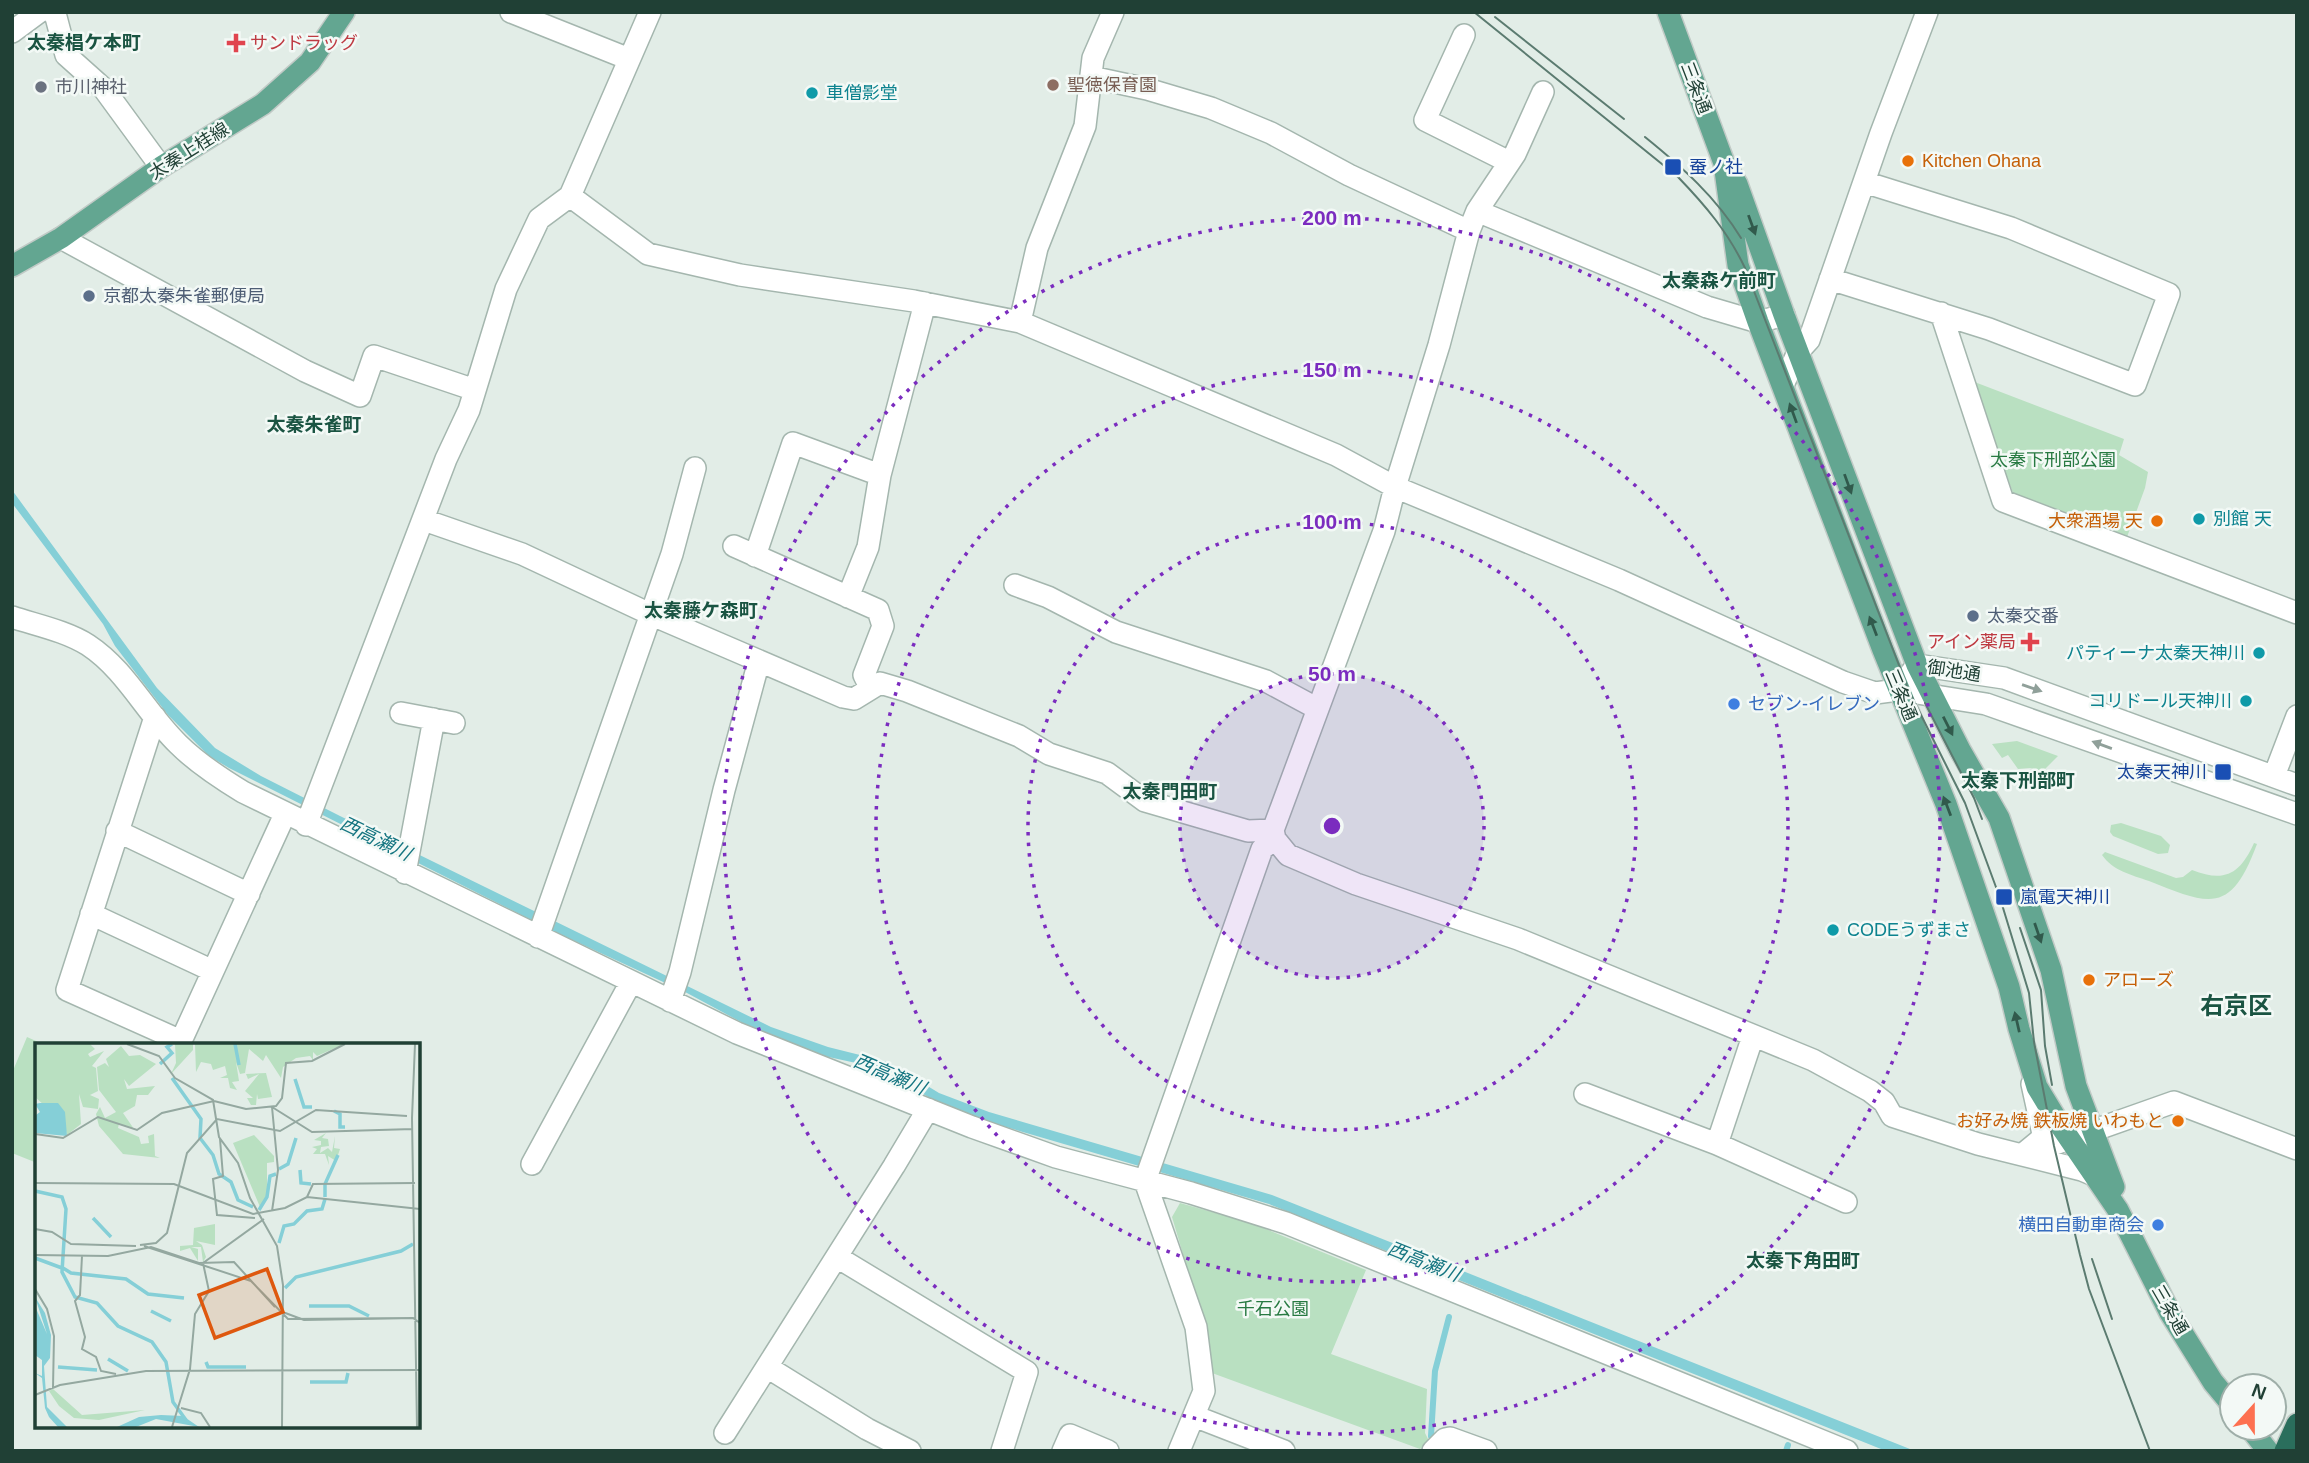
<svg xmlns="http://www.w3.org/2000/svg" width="2309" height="1463" font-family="Helvetica,'Noto Sans JP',sans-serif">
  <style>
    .green { fill: #b9e0c1 }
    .water { fill: #85cfd7 }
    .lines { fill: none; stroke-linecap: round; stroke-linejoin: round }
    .stream { stroke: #85cfd7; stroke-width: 6 }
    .minor-casing { stroke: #a4b6ae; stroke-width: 24 }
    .major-casing { stroke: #c1cac6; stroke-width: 24 }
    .highway-casing { stroke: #c1cac6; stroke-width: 24 }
    .minor { stroke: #fff; stroke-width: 21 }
    .major { stroke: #63a691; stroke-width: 21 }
    .highway { stroke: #2a6e5c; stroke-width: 21 }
    .tram { stroke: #5b7b70; stroke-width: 2 }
    .oneway { fill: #315a4c }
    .oneway2 { fill: #90a09a }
    .ring { fill: none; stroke: #7b2cbf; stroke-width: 3.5; stroke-dasharray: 3.5 7 }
    .health-dot { fill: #e0444e; stroke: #f3f9f6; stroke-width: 2.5 }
    .education-dot { fill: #8d6e63; stroke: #f3f9f6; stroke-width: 2.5 }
    .worship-dot { fill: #6b7280; stroke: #f3f9f6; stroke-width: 2.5 }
    .culture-dot { fill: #0f9aa8; stroke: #f3f9f6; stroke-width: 2.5 }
    .food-dot { fill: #e8710a; stroke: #f3f9f6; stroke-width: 2.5 }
    .transit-dot { fill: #1a4fb4; stroke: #f3f9f6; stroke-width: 2.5 }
    .service-dot { fill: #5c6f8a; stroke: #f3f9f6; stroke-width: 2.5 }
    .shop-dot { fill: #3f7fe0; stroke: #f3f9f6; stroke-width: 2.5 }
    .labels { text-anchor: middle; stroke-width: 5; stroke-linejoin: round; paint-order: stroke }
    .health-label { font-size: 18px; fill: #be3a42; stroke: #f3f9f6; text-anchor: start }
    .education-label { font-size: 18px; fill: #785e54; stroke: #f3f9f6; text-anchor: start }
    .worship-label { font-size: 18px; fill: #5b616d; stroke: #f3f9f6; text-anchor: start }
    .street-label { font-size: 18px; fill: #204035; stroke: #f3f9f6 }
    .culture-label { font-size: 18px; fill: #0d838f; stroke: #f3f9f6; text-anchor: start }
    .food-label { font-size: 18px; fill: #c56008; stroke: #f3f9f6; text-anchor: start }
    .transit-label { font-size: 18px; fill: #164399; stroke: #f3f9f6; text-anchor: start }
    .service-label { font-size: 18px; fill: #4e5e75; stroke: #f3f9f6; text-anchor: start }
    .park-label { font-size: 18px; fill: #277a42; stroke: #f3f9f6 }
    .shop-label { font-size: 18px; fill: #366cbe; stroke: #f3f9f6; text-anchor: start }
    .neighbourhood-label { font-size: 19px; font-weight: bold; fill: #1a5442; stroke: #f3f9f6 }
    .water-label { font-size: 19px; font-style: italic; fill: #157581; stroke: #f3f9f6 }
    .district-label { font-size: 24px; font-weight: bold; fill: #1a5442; stroke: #f3f9f6 }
    .inset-river { fill: none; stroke: #85cfd7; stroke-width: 3.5 }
    .inset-road { fill: none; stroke: #94a8a0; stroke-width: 2 }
    .view { fill: #de580e; fill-opacity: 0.15; stroke: #de580e; stroke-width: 3.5 }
    .inset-edge { fill: none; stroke: #204035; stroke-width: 3.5 }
    .centre { fill: #7b2cbf; stroke: #f3f9f6; stroke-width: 3.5 }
    .ring-label { font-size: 21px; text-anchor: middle; font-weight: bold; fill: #7b2cbf; stroke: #f3f9f6; stroke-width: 5; stroke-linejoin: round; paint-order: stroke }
  </style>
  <rect width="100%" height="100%" fill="#e2ede7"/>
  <!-- green -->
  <path class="green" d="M1972,381L2124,439L2119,455L2148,472L2145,488L2127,537L2013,493Z
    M2017,741L2058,756L2043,771L2030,768L2018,769L2008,755L2002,758L1992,744Z
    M2121,823L2161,836L2170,845L2168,853L2158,854L2113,836L2110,832L2111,825Z
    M2254,843L2257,844C2231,914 2211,906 2149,881C2132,875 2113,871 2102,855L2105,852L2176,878L2183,877L2192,870C2225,883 2240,874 2254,843Z
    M27,1037L45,1045H37V1163L12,1153V1073Z
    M1180,1203L1251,1223L1366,1270L1331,1354L1427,1389L1425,1433L1429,1441L1420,1449L1212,1373L1203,1322L1172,1217Z"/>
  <!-- water -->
  <path class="water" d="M12,490L157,688L215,748L261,776L340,816L771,1027L828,1047L888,1062L939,1093L989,1112L1272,1195L1915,1451H1886L1269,1204L975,1118L940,1104L879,1068L824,1056L767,1036L687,993L553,931L229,768L209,756L168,715L115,646L103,624L12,503Z"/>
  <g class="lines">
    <!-- stream -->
    <path class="stream" d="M1431,1436L1435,1371L1449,1317
      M1786,1451L1788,1445"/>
    <!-- minor casing -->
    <g class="minor-casing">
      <path id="minor" d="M52,12L56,17L66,55L104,89L161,167
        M511,12L629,59
        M12,32L39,12
        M1464,35L1425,120L1509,162
        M1091,77L1147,89L1211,108L1271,133L1349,175L1469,231
        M1543,92L1515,154L1477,211L1469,231L1439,345L1395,487L1384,531L1273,830L1275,839L1288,855L1356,884L1518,939L1813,1060L1870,1091L1884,1102L1892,1116L1978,1144L2082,1170L2096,1176
        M570,196L648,254L740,275L914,301L1020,322L1336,455L1395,487L1619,580L1843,682L1875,693L1898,690L1986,704L2297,814
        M1477,211L1707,307L1758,322L1784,315
        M61,238L305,371L360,396L374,356L475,390
        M1830,279L1989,329L2135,385L2169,294L2011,228L1864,182
        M1941,313L2003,501L2297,613
        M1020,322L1037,248L1085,126L1093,58L1113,12
        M1783,385L1798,352L1809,340L1881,133L1927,12
        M424,520L522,554L650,614L843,697L854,699L880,683L907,691L1019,736L1049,754L1107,773L1145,801L1248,831L1273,830
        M734,546L878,610L883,626L864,675L870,687
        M755,556L793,443L880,475
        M1015,585L1048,597L1116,632L1266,681L1318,709
        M848,597L868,547L880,475L925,303
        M12,617C36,625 66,631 88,645C126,670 146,713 178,744C197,763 220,778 243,792L737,1033L972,1127L1056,1157L1191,1193L1286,1223L1847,1451
        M1898,690L1917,665L2004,678L2297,785
        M401,713L454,723
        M155,717L67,990L181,1041L285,814
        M2274,776L2297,716
        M306,825L446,459L469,410L506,289L539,219L570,196L650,12
        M117,831L249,894
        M405,873L434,719
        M91,914L213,971
        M538,937L672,554L695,468
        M670,1001L680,972L724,790L759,661
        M1585,1094L1717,1144L1846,1202
        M1717,1144L1753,1036
        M2023,1154L2040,1140L2043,1134L2032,1084
        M2024,1155L2174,1102L2297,1149
        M532,1164L631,982
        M837,1257L1027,1372L1002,1451
        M767,1367L867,1429L910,1451
        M1194,1416L1284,1451
        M725,1433L894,1166L928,1109
        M1063,1451L1070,1435L1108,1451
        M1179,1451L1204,1391L1196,1327L1145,1181L1262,849L1275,839
        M1433,1451L1445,1439L1450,1438L1486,1451"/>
    </g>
    <!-- major casing -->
    <g class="major-casing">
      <path id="major" d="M1668,12L1724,163L1737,184L1784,315L1917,665L1960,750L1999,818L2051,970L2076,1086L2114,1187
        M1724,163L1738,265L1758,322L1883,650L1946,804L2009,987L2019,1029L2037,1087L2060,1125L2118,1210L2170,1313L2213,1382L2232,1405
        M12,266L61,238L161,167L263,104L310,62L344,12
        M2250,1428L2268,1451"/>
    </g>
    <!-- highway casing -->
    <g class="highway-casing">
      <path id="highway" d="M2285,1451L2297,1424"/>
    </g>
    <!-- minor -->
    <use href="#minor" class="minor"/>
    <!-- major -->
    <use href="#major" class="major"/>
    <!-- highway -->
    <use href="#highway" class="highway"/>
    <!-- tram -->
    <path class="tram" d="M1474,12L1678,177C1705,205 1728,232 1745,268L1909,691L1965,803L2000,898L2029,993L2034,1042L2054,1146L2080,1255L2089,1289L2150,1451
      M1495,17L1624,119
      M1645,137C1682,167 1716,197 1741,238
      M1925,703L1974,798L1982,819
      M2020,928L2041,990L2045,1046L2052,1085
      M2092,1259L2112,1319"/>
  </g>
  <!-- one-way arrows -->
  <defs><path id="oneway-solid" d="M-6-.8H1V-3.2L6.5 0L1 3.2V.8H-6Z" transform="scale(1.75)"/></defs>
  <g class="oneway">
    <use href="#oneway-solid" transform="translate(1752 225) rotate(70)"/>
    <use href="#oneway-solid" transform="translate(1793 413) rotate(-110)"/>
    <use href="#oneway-solid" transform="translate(1848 484) rotate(70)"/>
    <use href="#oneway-solid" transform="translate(1873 626) rotate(-111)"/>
    <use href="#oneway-solid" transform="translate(1948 726) rotate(63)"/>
    <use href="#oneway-solid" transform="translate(1947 806) rotate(-111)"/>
    <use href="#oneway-solid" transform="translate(2038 933) rotate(71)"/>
    <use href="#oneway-solid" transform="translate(2017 1022) rotate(-103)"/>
  </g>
  <g class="oneway2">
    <use href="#oneway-solid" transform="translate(2032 688) rotate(19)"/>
    <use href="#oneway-solid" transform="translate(2102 745) rotate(-160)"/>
  </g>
  <!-- distance rings -->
  <circle cx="1332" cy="826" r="152" fill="#7b2cbf" fill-opacity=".12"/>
  <g class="ring">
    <circle cx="1332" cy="826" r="152"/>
    <circle cx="1332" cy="826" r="304"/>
    <circle cx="1332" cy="826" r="456"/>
    <circle cx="1332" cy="826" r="608"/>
  </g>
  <!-- markers -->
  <g class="health-dot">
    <path d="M232.5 32.5h7v7h7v7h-7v7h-7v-7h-7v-7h7z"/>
    <path d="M2026.5 631.5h7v7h7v7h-7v7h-7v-7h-7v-7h7z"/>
  </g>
  <circle class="education-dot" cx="1053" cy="85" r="7"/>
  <circle class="worship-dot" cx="41" cy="87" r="7"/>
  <g class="culture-dot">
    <circle cx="812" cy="93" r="7"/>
    <circle cx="2199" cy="519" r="7"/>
    <circle cx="2259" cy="653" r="7"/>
    <circle cx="2246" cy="701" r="7"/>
    <circle cx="1833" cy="930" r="7"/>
  </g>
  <g class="food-dot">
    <circle cx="1908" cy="161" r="7"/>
    <circle cx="2157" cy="521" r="7"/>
    <circle cx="2089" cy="980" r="7"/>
    <circle cx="2178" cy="1121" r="7"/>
  </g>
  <g class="transit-dot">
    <rect x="1664" y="158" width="18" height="18" rx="3.5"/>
    <rect x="2214" y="763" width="18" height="18" rx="3.5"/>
    <rect x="1995" y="888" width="18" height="18" rx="3.5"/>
  </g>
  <g class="service-dot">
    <circle cx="89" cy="296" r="7"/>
    <circle cx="1973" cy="616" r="7"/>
  </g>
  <g class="shop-dot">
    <circle cx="1734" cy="704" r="7"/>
    <circle cx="2158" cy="1225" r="7"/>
  </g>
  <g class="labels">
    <!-- health labels -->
    <g class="health-label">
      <text x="250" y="49">サンドラッグ</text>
      <text x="2016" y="648" text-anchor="end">アイン薬局</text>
    </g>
    <!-- education labels -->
    <g class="education-label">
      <text x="1067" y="91">聖徳保育園</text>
    </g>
    <!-- worship labels -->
    <g class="worship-label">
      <text x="55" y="93">市川神社</text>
    </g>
    <!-- street labels -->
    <g class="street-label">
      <text transform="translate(1696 88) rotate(69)" y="6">三条通</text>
      <text transform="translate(189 151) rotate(-32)" y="6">太秦上桂線</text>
      <text transform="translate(1954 671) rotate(9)" y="6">御池通</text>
      <text transform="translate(1901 695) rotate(67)" y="6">三条通</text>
      <text transform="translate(2170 1310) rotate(60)" y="6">三条通</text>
    </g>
    <!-- culture labels -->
    <g class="culture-label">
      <text x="826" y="99">車僧影堂</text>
      <text x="2213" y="525">別館 天</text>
      <text x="2245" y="659" text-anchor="end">パティーナ太秦天神川</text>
      <text x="2232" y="707" text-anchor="end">コリドール天神川</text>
      <text x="1847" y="936">CODEうずまさ</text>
    </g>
    <!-- food labels -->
    <g class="food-label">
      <text x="1922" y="167">Kitchen Ohana</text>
      <text x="2143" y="527" text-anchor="end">大衆酒場 天</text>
      <text x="2103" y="986">アローズ</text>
      <text x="2164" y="1127" text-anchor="end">お好み焼 鉄板焼 いわもと</text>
    </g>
    <!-- transit labels -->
    <g class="transit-label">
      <text x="1689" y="173">蚕ノ社</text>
      <text x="2207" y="778" text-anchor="end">太秦天神川</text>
      <text x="2020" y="903">嵐電天神川</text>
    </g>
    <!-- service labels -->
    <g class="service-label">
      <text x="103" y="302">京都太秦朱雀郵便局</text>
      <text x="1987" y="622">太秦交番</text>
    </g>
    <!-- park labels -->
    <g class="park-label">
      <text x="2053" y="466">太秦下刑部公園</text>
      <text x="1273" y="1315">千石公園</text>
    </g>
    <!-- shop labels -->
    <g class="shop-label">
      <text x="1748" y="710">セブン-イレブン</text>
      <text x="2144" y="1231" text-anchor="end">横田自動車商会</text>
    </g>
    <!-- neighbourhood labels -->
    <g class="neighbourhood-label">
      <text x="84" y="49">太秦椙ケ本町</text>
      <text x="1719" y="287">太秦森ケ前町</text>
      <text x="314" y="431">太秦朱雀町</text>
      <text x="701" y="617">太秦藤ケ森町</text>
      <text x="2018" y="787">太秦下刑部町</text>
      <text x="1170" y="798">太秦門田町</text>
      <text x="1803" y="1267">太秦下角田町</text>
    </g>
    <!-- water labels -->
    <g class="water-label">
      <text transform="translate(376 838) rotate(26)" y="7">西高瀬川</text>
      <text transform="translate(890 1074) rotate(23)" y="7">西高瀬川</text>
      <text transform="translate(1424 1261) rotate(22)" y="7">西高瀬川</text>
    </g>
    <!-- district labels -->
    <g class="district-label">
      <text x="2236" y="1014">右京区</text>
    </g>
  </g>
  <!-- overview -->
  <g transform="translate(35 1043)">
    <rect width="385" height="385" fill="#e2ede7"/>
    <path d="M140,1H158V7L136,31L141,20ZM160,1H309L282,13L278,9V17L275,13L261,15L248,24L246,35L231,12L228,18L214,6L210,30L205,31L201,19L204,38L197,39L202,47L195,45L193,35H185L192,32L190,23L178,27L176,21L166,19L161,29ZM0,2L55,1L60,6L53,11L55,14L69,8L57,23L61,25L63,48L55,52L64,56L63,66L48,64L44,51L46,81L32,92L25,63L9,62L0,54ZM86,3L94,13L105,12L121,21L94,43L89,36L92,46L120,43L113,52H102L100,63L88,70L99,86L84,81L83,85L104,94L106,101L114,100L113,93L119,91L120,113L125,115L88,111L64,83L61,71L65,64L70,75L81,69L64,47L62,24L70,20L74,24L71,16ZM231,30L237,54L223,56L222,51L221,62H216L212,55H218L210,48L224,31L213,36L211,31ZM291,90L287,95L293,96L294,103L286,104L285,110L293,105L297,109L300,93L299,105L305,106L301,118L293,113L294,122L290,111H278L282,106L277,104L286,102V98L279,97ZM219,92L239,113V119L232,120V153L225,164L198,100ZM180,181V202L161,198L167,202L171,214L168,219L166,204H156L163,206V218L155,205L145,208V203L158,202L159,185ZM18,346L47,372L110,367L64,377L39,375L24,363L14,348Z" fill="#b9e0c1"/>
    <path d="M5,60H23L30,69L32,93L0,90L1,72L5,69L0,61ZM0,254L10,270L16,292L15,315L9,323L12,364L32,384H23L14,374L10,365L7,335L0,330L7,333V317L0,312V263L12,291ZM126,372L148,373L164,384L121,376L101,384H82L104,374Z" fill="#85cfd7"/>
    <path class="inset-river" d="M200,1L204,22M125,21L137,10L132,4L137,1M137,35L166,76L165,95L178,112L184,131L196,139L203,157L218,164M260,36L269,64H277M299,68L305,71V84H310M244,126L253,121L261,95M265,127L266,140L276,141M0,148L27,154L31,166L27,229L40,254L62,260L83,283L117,299L131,319L138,359L151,377M290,154V141L303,112M224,167L232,154L235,133L241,131M58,175L76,194M244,200L249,183L259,181L272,168L287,166L290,156M0,215L27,225M28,225L36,230L91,236L113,251L149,255M250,245L261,234L366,208L378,201M274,263H314L334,273M116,268L136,278M73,316L93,328M171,319L173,324H211M23,324L62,327M275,339H311L313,330"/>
    <path class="inset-road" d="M92,1L124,13L140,35L178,57L184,94L203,120L215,155L242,203L248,242L247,384M380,1L377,75L382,384M237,64L277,89L378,86M237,64L243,127L237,168M0,91L28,95L63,74L102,87L127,70L179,58L211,66L241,63L247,55L251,20L277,18L310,1M185,96L188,133L178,136L182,172L220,175M0,140L139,141L218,171L250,165L272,154L385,166M272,154L278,141L380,140M0,186L17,189L36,201L101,203M105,202L121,200L132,190L152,110L182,76L245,88L281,67L372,73M109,203L216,238L253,276L378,275L385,280M0,212L73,213L116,204L164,220L199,219L240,264M47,213L45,252L40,258L50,294L47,306L61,314L66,328L81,331M168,220L229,176M0,246L12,266L19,293L18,345M245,268L269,277L381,275M0,352L25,342L111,328L385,327M146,365L166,370L175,384M137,384L155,326L160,271L174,248L168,220"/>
    <path class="view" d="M232,226L248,269L180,295L164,252Z"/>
    <rect width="385" height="385" class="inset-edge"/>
  </g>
  <circle cx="1332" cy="826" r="10" class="centre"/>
  <g class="ring-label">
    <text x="1332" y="225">200 m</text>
    <text x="1332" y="377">150 m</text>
    <text x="1332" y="529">100 m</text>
    <text x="1332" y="681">50 m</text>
  </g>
  <!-- border -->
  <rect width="2309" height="1463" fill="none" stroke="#204035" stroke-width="28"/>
  <!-- north arrow -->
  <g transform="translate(2253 1407) rotate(21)"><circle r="33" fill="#f3f9f6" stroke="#9fafa9" stroke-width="2"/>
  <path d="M0-5L12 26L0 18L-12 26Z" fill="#fd7050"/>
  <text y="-10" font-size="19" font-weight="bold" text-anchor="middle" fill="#204035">N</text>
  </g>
</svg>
